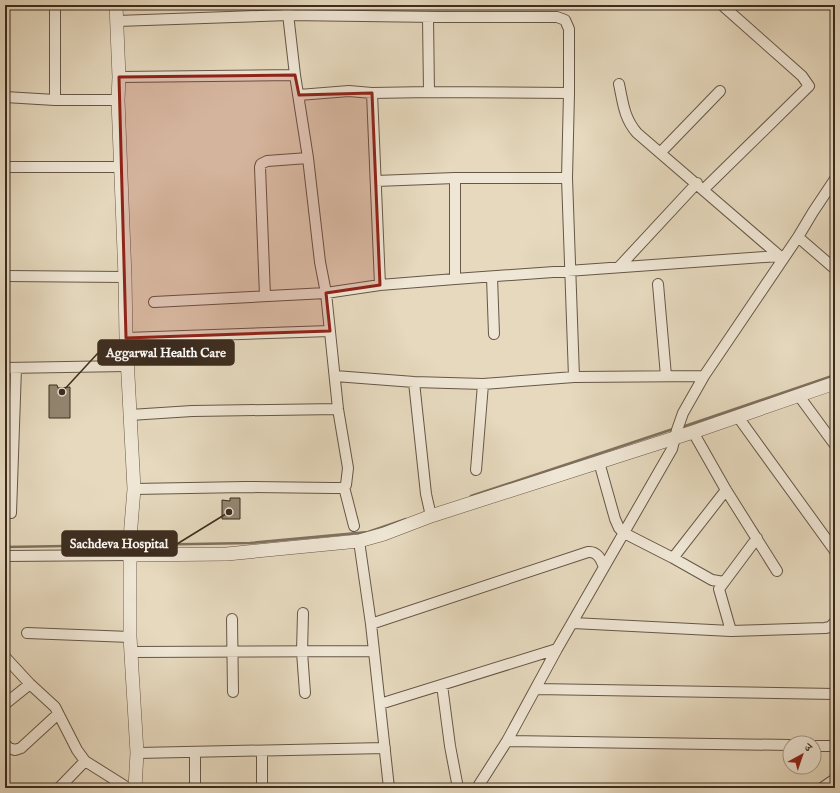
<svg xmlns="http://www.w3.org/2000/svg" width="840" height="793" font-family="'IM FELL English','Noto Serif Devanagari',serif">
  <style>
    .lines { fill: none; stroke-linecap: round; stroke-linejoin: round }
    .stream { stroke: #7f705e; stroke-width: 2.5 }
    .building { fill: #948672; stroke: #3c2c1f }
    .minor-casing { stroke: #665747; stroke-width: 12 }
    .tertiary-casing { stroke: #665747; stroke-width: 14 }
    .minor { stroke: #efe6d5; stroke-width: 10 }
    .tertiary { stroke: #efe6d5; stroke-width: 13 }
    .marked { fill: #8f2418; fill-opacity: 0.2; stroke: #8f2418; stroke-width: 3; stroke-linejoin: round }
    .leader { fill: none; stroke: #3c2c1f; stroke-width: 1.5 }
    .callout-dot { fill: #3c2c1f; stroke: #efe6d5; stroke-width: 1.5 }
    .callout { fill: #3c2c1f; stroke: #3c2c1f; stroke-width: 1.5 }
    .callout-label { font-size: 13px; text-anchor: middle; font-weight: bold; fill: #fff }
  </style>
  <rect width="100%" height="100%" fill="#e6d9be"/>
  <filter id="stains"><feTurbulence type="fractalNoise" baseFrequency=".005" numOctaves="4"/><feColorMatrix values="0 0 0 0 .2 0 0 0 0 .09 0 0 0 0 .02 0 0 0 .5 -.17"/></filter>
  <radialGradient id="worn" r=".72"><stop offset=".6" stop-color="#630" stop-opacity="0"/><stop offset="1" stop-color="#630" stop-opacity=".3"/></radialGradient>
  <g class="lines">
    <!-- stream -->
    <path class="stream" d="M682,427L835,375
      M471,496L673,429
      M134,545L250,543L368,532L406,519
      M5,547L127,545"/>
  </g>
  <!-- building -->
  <path class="building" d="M49,385H57L58,388L70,387V418H49Z
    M230,498H240V519H222V500L230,501Z"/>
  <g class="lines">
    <!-- minor casing -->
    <g class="minor-casing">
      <path id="minor" d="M428,17L429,92
        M117,21L288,15L437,17H557L565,20L569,29V93L567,178L574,377
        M119,77L295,75
        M619,84C623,103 624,118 637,133L782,258
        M372,93L380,285
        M299,95L349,91L372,93L429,92L569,93
        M5,97L55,100H118
        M55,100V5
        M660,153L720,91
        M5,167H121
        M455,178V279
        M376,181L455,178H567
        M704,189L806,89L809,86L802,76L722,5
        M798,237L835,269
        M619,267L697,183
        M5,276L125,277
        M492,277L494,334
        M658,284L666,376
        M265,296L260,167L261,164L267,161L308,158
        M154,302L326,293L380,285L455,279L779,256
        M126,338L330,331
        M5,368L127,366
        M335,376L414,382L483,384L574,377L704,376
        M414,382L426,494L431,516
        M799,396L835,445
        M130,415L192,411L338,409
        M738,417L835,551
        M693,432L726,490L777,571
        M599,462L615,519L619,528L624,533L673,558L712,580L724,582
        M476,470L483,384
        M344,487L354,526
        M134,489L245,487L333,488H342L346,485L348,468L338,409L326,293L320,262L308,158L295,75L287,5
        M11,513L16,368
        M359,541L371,624L389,788
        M5,556L131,555
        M673,558L726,490
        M303,613L302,652L305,693
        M232,619L233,692
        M573,623L731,631L825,628L830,627L835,622
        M371,624L588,552C598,551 601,560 604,567
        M731,631L719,589L757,538
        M27,633L130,637
        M132,652L373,651
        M5,657L30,684L55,707L77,750L85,761L128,788
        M442,685L450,746L458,788
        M536,689L835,694
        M5,704L30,684
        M380,704L557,649
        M507,741L790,745
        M5,744L9,748L15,750L21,748L58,714
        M814,746H835
        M195,752V788
        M262,752V788
        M137,753L385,748
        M59,788L85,761
        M477,788L507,741L557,649L672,449L677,430L683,413L704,376L798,237L813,212L835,179
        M822,788L835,779"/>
    </g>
    <!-- tertiary casing -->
    <g class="tertiary-casing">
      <path id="tertiary" d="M116,5L119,77L118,100L125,277L126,338L134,489L130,538V637L137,753L135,788
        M131,555L227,554L359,541L384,534L431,516L693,432L835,383"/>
    </g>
    <!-- minor -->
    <use href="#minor" class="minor"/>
    <!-- tertiary -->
    <use href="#tertiary" class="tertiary"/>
  </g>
  <!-- marked area -->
  <path class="marked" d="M295,75L299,95L372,93L380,285L326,293L330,331L126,338L119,77Z"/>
  <!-- callouts -->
  <path class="leader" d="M62 392L98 353M229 512L177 544"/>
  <g class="callout-dot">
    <circle cx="62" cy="392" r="4"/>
    <circle cx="229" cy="512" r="4"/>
  </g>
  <g class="callout">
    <rect x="98" y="340" width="136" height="25" rx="4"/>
    <rect x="62" y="531" width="115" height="25" rx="4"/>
  </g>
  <g class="callout-label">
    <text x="166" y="357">Aggarwal Health Care</text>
    <text x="119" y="548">Sachdeva Hospital</text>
  </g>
  <!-- margin -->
  <rect width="840" height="793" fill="none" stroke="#e6d9be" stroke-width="20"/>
  <rect x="6" y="6" width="828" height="781" fill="none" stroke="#3c2c1f" stroke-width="2"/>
  <rect x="10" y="10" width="820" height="773" fill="none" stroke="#3c2c1f"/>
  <!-- north arrow -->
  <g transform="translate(802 755) rotate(40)"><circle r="19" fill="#efe6d5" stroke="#a79c8c"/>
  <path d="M0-3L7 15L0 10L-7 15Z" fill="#8f2418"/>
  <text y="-6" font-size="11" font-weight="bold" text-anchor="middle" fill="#3c2c1f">उ</text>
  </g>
  <rect width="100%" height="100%" filter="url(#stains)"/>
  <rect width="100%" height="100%" fill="url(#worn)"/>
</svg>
